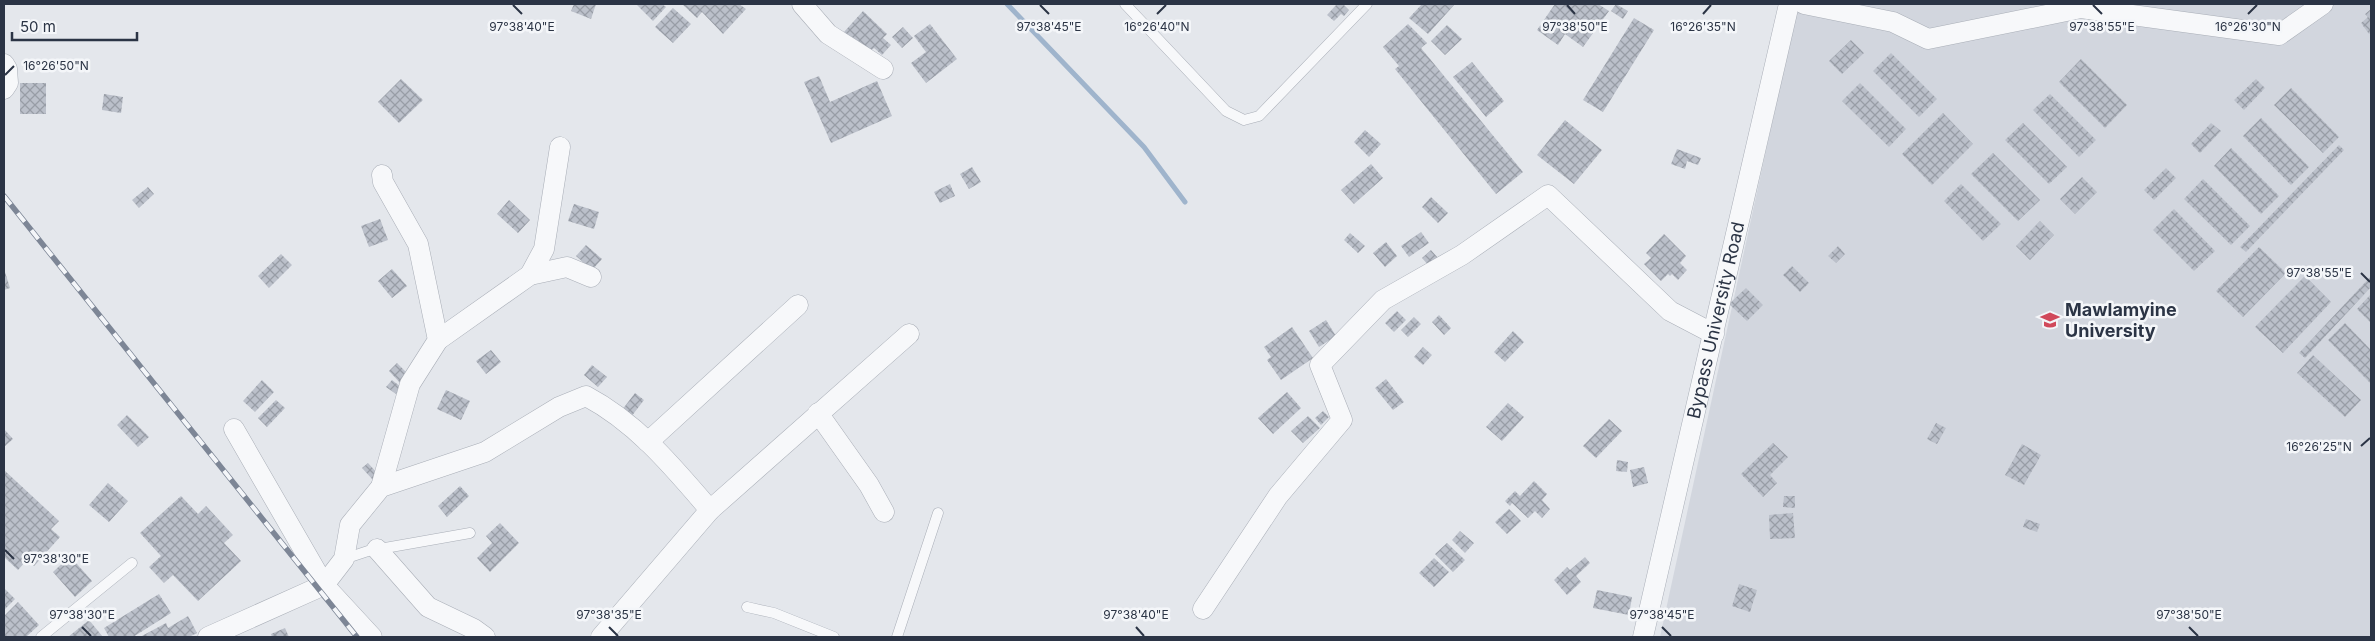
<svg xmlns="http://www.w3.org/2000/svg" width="2375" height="641" font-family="Inter,sans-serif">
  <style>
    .built { fill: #d2d6de }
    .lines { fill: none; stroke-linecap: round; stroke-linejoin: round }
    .stream { stroke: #9fb4cc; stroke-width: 5 }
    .building { fill: url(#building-cross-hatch) }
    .lane-casing { stroke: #a9aeb7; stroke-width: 11 }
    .street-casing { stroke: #a9aeb7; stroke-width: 21 }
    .lane { stroke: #f7f8fa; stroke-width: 10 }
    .street { stroke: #f7f8fa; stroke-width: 20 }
    .rail-casing { stroke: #7d8696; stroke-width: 5.5 }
    .rail { stroke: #f4f6f9; stroke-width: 4; stroke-dasharray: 11; stroke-linecap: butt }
    .ticks { fill: none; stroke: #2b3445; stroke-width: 2 }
    .labels { text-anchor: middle; stroke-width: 5; stroke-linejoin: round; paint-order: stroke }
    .poi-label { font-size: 18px; font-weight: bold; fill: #2b3445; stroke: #f4f6f9; text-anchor: start }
    .street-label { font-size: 18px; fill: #2b3445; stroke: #f4f6f9 }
    .ticks-label { font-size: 12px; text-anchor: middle; fill: #2b3445; stroke: #f4f6f9; stroke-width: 5; stroke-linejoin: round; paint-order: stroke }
  </style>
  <defs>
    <pattern id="building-cross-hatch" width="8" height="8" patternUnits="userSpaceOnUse" patternTransform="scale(1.25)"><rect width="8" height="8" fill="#bbc0ca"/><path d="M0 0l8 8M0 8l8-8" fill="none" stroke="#989da6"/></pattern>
  </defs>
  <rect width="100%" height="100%" fill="#e4e7ec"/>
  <!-- built -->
  <path class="built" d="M1798,4H2371V637H1660Z"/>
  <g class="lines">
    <!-- stream -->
    <path class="stream" d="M1007,4L1144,147L1185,202"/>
  </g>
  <!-- building -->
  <path class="building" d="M574,4H596L591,19L571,11Z
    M638,4H662L666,7L653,21L637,5Z
    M682,4H739L746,9L723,34L702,12L697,18Z
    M1337,4H1343L1349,10L1344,16L1341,14L1334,21L1327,15Z
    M1422,4H1455L1428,34L1409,18Z
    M1555,4H1598L1609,11L1583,47L1565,34L1558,45L1537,30Z
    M1616,4L1628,11L1623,19L1611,11Z
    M673,8L691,24L673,43L655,27Z
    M2371,9V32L2369,34L2361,23L2368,17L2365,14Z
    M863,11L887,34L883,38L891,45L882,55L874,48L867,54L844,32Z
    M1634,18L1654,30L1603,112L1583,100Z
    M930,24L957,59L926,83L911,63L926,52L914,36Z
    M1408,24L1427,43L1421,48L1523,172L1496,194L1395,69L1399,66L1383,47Z
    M1447,25L1462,39L1445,55L1431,41Z
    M903,27L913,38L902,48L892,37Z
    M1851,40L1864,53L1842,74L1829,61Z
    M1891,53L1937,99L1919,117L1873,71Z
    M2081,59L2127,105L2105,128L2059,82Z
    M1472,62L1504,101L1486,117L1453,77Z
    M819,76L830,102L877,81L892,116L831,143L804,82Z
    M401,79L423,100L399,123L378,102Z
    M2256,79L2265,88L2244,110L2234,100Z
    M20,83H46V114H20Z
    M1860,83L1906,129L1889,147L1842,101Z
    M2291,88L2339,137L2323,153L2274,105Z
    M104,94L123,97L121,113L102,110Z
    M2050,94L2096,140L2079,157L2033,110Z
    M1943,113L1973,144L1932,185L1902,154Z
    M2261,118L2309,167L2291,185L2243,136Z
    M1565,120L1602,150L1574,184L1537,155Z
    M2023,123L2067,167L2049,184L2005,140Z
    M2211,123L2221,131L2200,153L2191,144Z
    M1365,130L1381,144L1369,157L1354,142Z
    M2339,145L2344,150L2246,252L2240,247Z
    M2231,148L2279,196L2261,214L2214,166Z
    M1677,149L1701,158L1698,165L1687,161L1685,169L1671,164Z
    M1993,153L2040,200L2018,221L1971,174Z
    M1371,164L1383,178L1354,204L1341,190Z
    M972,167L981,182L969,189L960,174Z
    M2166,168L2176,178L2154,200L2144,190Z
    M2082,177L2097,192L2075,214L2060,199Z
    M2203,179L2250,226L2231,245L2184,199Z
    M950,184L955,196L940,203L934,192Z
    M1961,184L2001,224L1983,241L1944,201Z
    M148,187L154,194L139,208L132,200Z
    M1431,197L1448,213L1438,223L1422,207Z
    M509,200L530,220L518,233L497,214Z
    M574,204L599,212L594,229L568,221Z
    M2174,209L2215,251L2194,271L2153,230Z
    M380,219L388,240L369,247L361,226Z
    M2040,221L2054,235L2030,260L2016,246Z
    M1421,232L1429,243L1409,257L1401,246Z
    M1350,233L1365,246L1358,253L1344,240Z
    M1664,234L1686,256L1680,263L1687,270L1678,280L1672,274L1670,276L1668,274L1661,281L1644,264L1651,258L1646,253Z
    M1386,242L1397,256L1385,267L1373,253Z
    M586,245L602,259L592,270L576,256Z
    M1838,246L1845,254L1836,263L1828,256Z
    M2259,247L2286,273L2243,317L2216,291Z
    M1431,250L1438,258L1429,266L1422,258Z
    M281,254L292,265L269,288L258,276Z
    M1792,266L1809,283L1800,292L1783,275Z
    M392,269L407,286L392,298L378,281Z
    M5,272L10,288L4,290V273Z
    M2305,276L2331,302L2283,353L2255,327Z
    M2371,276V287L2305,358L2299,353Z
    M1746,288L1763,305L1747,321L1729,304Z
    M2371,294V323L2357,309Z
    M1397,311L1406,320L1394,332L1385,323Z
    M1439,315L1451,328L1444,335L1432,322Z
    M1414,317L1421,324L1408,337L1401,330Z
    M1326,320L1336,336L1319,347L1309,331Z
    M2345,323L2371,350V384L2328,340Z
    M1292,327L1313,358L1281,380L1267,360L1271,357L1264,347Z
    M1513,331L1524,342L1505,362L1494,352Z
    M1423,347L1432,355L1423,365L1414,357Z
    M491,350L501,362L486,374L476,361Z
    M2313,355L2361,400L2345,417L2297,373Z
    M397,363L411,377L402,385L389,371Z
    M592,365L607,377L598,387L584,375Z
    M1386,379L1404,402L1393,410L1375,388Z
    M262,380L274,392L255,412L243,401Z
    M392,380L401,387L396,394L386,387Z
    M446,390L470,401L461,420L437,409Z
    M1287,392L1301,408L1273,434L1258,418Z
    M635,393L644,400L631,417L622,410Z
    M276,400L285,408L267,427L258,418Z
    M1508,403L1524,417L1502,441L1486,427Z
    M1323,411L1329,417L1321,425L1315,418Z
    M127,415L149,437L138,447L117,425Z
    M1308,416L1320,428L1303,443L1291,431Z
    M1609,419L1622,431L1596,458L1583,446Z
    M1936,423L1946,428L1937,444L1927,439Z
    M4,429L13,439L4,447Z
    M1773,443L1788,457L1770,475L1777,483L1763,497L1741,474Z
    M2022,444L2041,455L2024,485L2005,475Z
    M1617,460L1628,462L1627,472L1616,471Z
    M368,463L378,474L373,480L362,468Z
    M1644,467L1648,483L1633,487L1630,470Z
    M4,470L59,521L51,529L60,537L34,566L27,560L18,570L4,557Z
    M1534,481L1547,494L1542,500L1550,509L1542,518L1535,511L1528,518L1512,503L1510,506L1505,501L1515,491L1520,496Z
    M108,483L128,501L109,522L89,505Z
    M460,486L469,496L447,517L438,506Z
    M181,496L198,514L206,506L233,535L224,543L241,561L198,601L173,575L164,583L149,567L161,556L140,533Z
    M1784,496H1795V508L1783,507Z
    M1509,509L1521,521L1507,534L1495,522Z
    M1793,513L1795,538L1770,539L1769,515Z
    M2026,519L2040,524L2037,532L2023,527Z
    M500,523L519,543L490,572L477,558L492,543L486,536Z
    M1460,531L1474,543L1465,553L1452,540Z
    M1447,543L1465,560L1453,572L1435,554Z
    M70,556L92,581L75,597L53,572Z
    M1585,557L1590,563L1576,576L1581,582L1567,595L1554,580L1567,567L1570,570Z
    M1434,558L1449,572L1434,587L1419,573Z
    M1739,584L1757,590L1750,612L1732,606Z
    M4,588L15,599L4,610Z
    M1597,590L1632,597L1629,615L1593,608Z
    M159,594L171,613L133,637H109L104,628Z
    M18,602L39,625L26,637H4V616Z
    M188,616L197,633L189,637H140L166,623L168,628Z
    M89,620L103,637H68Z
    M285,628L289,637H272L271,634Z"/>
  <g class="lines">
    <!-- lane casing -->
    <g class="lane-casing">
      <path id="lane" d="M1125,4L1226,111L1244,120L1259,116L1367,4
        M344,559L368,551L470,533
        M747,607L774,613L834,637
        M41,637L132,563
        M897,637L938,513"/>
    </g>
    <!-- street casing -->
    <g class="street-casing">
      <g id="street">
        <path d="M802,4L828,34L883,69"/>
        <path d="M1804,4L1893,22L1928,39L2081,8L2279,35L2323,4"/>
        <path d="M4,64L7,69L8,83L4,89"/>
        <path d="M530,275L544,249L560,147"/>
        <path d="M438,340L530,275L567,267L591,277"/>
        <path d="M818,413L869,485L884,512"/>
        <path d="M234,429L324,585L372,637"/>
        <path d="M648,442L798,305"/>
        <path d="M381,487L410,384L438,340L418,244L383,182L382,175"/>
        <path d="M377,549L428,607L474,629L485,637"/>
        <path d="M1203,609L1278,496L1342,420L1320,365L1383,300L1462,255L1548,195L1670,311L1714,334"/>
        <path d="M208,637L324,585L344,559L350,525L381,487L485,452L559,407L586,396C637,423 673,467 710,510"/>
        <path d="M601,637L710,510L909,334"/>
        <path id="s1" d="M1643,637L1789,4"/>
      </g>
    </g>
    <!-- lane -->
    <use href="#lane" class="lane"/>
    <!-- street -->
    <use href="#street" class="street"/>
    <!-- rail casing -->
    <g class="rail-casing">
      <path id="rail" d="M4,196L357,637"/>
    </g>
    <!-- rail -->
    <use href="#rail" class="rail"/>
  </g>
  <!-- ticks -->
  <path class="ticks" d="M513,5L522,14M1040,5L1049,14M1567,5L1575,14M2093,5L2102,14M1157,14L1166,5M1703,14L1711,5M2248,14L2257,5M5,75L14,66M2361,273L2370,282M2361,446L2370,438M5,550L14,559M82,627L91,636M609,627L618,636M1136,627L1144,636M1662,627L1671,636M2189,627L2198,636"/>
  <!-- icons -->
  <defs>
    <g id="university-bare" transform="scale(1.5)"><path d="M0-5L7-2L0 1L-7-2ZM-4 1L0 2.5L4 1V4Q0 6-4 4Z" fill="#d1495b" stroke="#f4f6f9" stroke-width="2.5" paint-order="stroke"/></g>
  </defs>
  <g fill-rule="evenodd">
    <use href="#university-bare" x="2050" y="320"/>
  </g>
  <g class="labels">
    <!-- poi labels -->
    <g class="poi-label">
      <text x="2065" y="316">Mawlamyine<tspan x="2065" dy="21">University</tspan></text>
    </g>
    <!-- street labels -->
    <g class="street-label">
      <text dy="6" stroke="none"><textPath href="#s1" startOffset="325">Bypass University Road</textPath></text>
    </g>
  </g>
  <g class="ticks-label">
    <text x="2102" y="31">97°38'55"E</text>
    <text x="522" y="31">97°38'40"E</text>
    <text x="1049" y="31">97°38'45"E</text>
    <text x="1157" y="31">16°26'40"N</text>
    <text x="1575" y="31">97°38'50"E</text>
    <text x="1703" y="31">16°26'35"N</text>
    <text x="2248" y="31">16°26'30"N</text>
    <text x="56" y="70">16°26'50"N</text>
    <text x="2319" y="277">97°38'55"E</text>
    <text x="2319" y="451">16°26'25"N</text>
    <text x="56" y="563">97°38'30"E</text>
    <text x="82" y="619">97°38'30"E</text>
    <text x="609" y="619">97°38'35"E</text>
    <text x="1136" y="619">97°38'40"E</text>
    <text x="1662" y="619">97°38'45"E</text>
    <text x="2189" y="619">97°38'50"E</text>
  </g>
  <!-- border -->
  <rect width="2375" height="641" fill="none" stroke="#2b3445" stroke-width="10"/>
  <!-- scale -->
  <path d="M12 32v8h125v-8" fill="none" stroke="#2b3445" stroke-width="2.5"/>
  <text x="20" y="32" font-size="15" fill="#2b3445" stroke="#f4f6f9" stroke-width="4" paint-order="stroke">50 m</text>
</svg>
